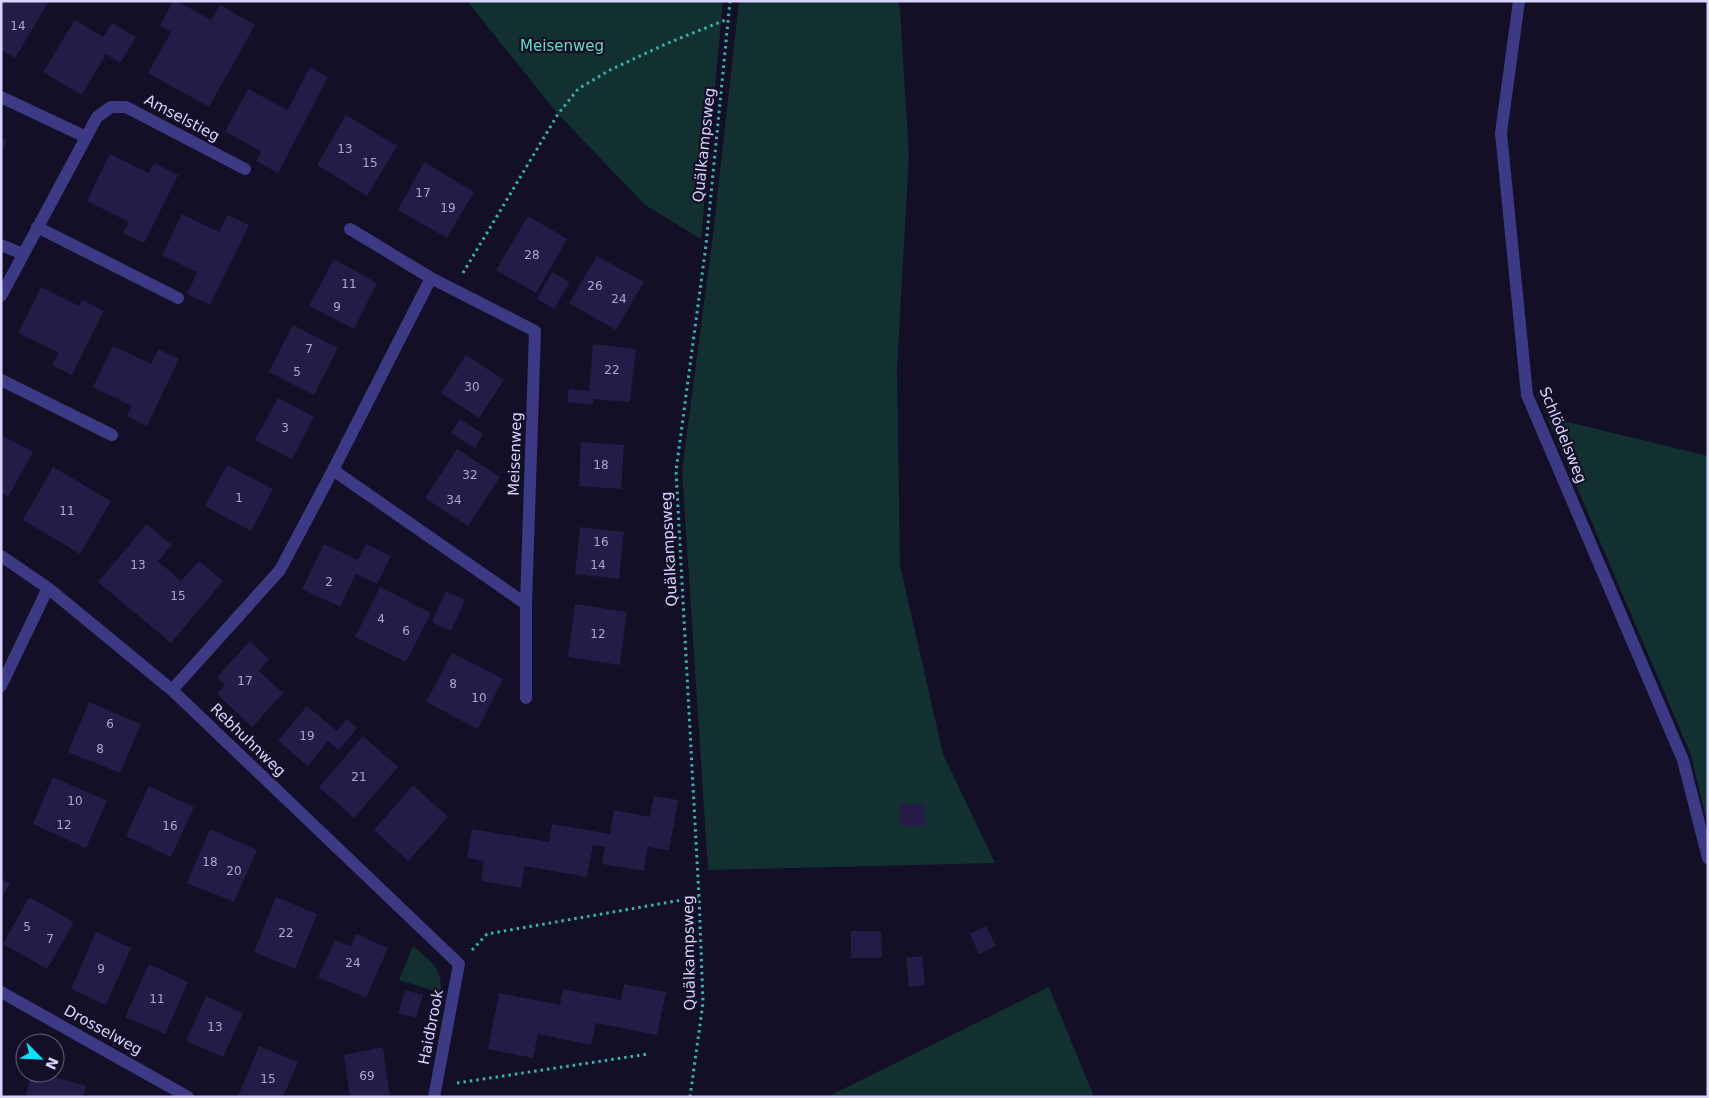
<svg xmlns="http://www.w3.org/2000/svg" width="1709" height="1098" font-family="'DejaVu Sans',sans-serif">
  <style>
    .green { fill: #12302f }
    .building { fill: #241b47 }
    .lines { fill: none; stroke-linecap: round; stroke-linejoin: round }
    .path { stroke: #2fb8b0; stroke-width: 3; stroke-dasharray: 2.5 4; stroke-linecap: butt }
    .minor { stroke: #3d3a85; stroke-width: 12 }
    .labels { text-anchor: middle; stroke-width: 4.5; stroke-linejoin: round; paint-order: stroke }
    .number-label { font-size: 12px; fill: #aca6d1 }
    .park-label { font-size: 15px; fill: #5fe0c0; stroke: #130f26 }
    .street-label { font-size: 15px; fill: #d9d4ff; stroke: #130f26 }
  </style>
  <rect width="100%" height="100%" fill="#130f26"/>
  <!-- green -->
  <path class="green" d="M467,1H723L701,239L645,205L558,114Z
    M739,1H898L900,8L909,156L897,368L900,565L943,754L995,863L708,870L682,470L712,243Z
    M1547,417L1708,456V827L1691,755Z
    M413,946C431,962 442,966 441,993L399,980Z
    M1049,987L1094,1097H827Z"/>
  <!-- building -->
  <path class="building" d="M1,1H49L15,58L1,50Z
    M173,1H177L211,20L220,5L255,25L209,107L148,73L171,32L160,26Z
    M75,20L103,37L112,23L136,37L120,63L106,54L82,95L43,72Z
    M310,67L328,77L278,173L256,161L261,151L225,132L248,89L288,110Z
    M346,115L397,146L367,196L317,165Z
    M1,138L7,140L1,154Z
    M110,154L149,173L154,163L178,175L144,243L123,233L129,222L87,201Z
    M424,162L474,192L447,238L398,210Z
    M182,214L219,232L228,215L249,225L210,305L187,294L197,272L162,255Z
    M528,216L567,239L536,293L496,270Z
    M597,256L644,282L616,330L569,303Z
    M334,259L377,283L354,329L309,306Z
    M552,272L570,282L554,309L537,299Z
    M41,287L79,306L82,300L104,311L72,375L52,365L59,353L18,333Z
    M293,325L338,348L314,395L269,372Z
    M593,344L636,349L630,402L593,399V405L567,402L569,389L589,391Z
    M113,346L151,364L158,349L179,359L147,426L127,416L132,406L93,387Z
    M466,355L504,380L479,418L441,393Z
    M278,398L314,417L292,459L255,440Z
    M460,419L483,434L475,448L451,433Z
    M1,435L33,452L8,497L1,493Z
    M581,442L624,445L621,489L579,486Z
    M457,449L500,477L468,526L425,498Z
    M227,465L273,489L251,531L205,506Z
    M53,467L111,501L80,554L23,520Z
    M147,524L172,545L158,561L181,581L199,561L223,581L171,643L98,582Z
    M580,527L624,532L619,579L575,574Z
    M324,544L358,560L366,544L391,556L377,584L356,574L340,607L302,589Z
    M380,587L431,613L406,662L355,637Z
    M446,591L465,600L451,631L432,622Z
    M575,604L627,612L620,665L568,657Z
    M250,641L269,659L259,671L283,693L252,727L217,694L225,685L217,677Z
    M452,653L503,679L478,729L426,702Z
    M89,702L141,724L120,773L68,752Z
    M307,706L337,731L347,719L357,728L339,750L328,741L308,766L278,741Z
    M363,736L398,767L354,818L319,787Z
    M53,777L107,801L86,848L33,824Z
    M413,785L448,817L408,861L374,830Z
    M149,786L194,807L171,857L126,836Z
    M654,796L678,800L669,850L648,847L644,871L602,864L605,847L593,845L587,877L525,866L521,888L481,881L484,861L467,858L472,829L549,842L552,824L610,834L614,810L650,817Z
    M900,804H925V826H900Z
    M210,829L257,850L234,902L187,883Z
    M1,878L10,883L1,899Z
    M29,897L74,922L47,969L3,944Z
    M276,897L317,914L295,969L254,952Z
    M986,926L996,946L979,954L970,934Z
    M851,931H881L882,958H851Z
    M96,932L131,948L106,1005L71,989Z
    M356,934L388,948L366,998L318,977L335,940L351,947Z
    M922,956L925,985L909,987L906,958Z
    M149,964L188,982L165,1034L125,1017Z
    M624,984L666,992L657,1035L596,1023L591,1045L538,1034L533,1058L488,1049L499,993L560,1005L563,989L621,1000Z
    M405,990L423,995L416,1018L398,1013Z
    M206,996L243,1013L223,1057L186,1041Z
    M259,1046L298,1062L283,1097L238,1096Z
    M383,1047L390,1097H350L344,1055Z
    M32,1073H41L86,1086L83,1097H25Z"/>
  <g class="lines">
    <!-- path -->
    <path class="path" d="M463,273L558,114L578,89L610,70L668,43L728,19
      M472,950L487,934L699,897
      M457,1083L648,1054
      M690,1097L703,1003L699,897L676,471L706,245L730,1"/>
    <!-- minor -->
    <path class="minor" d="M1519,1L1501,133L1527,395L1683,760L1708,858
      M1,97L86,137
      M37,227L178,298
      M350,229L431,278L535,331L526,604V698
      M1,245L23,254
      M1,296L97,117L111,107H126L245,169
      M1,380L112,435
      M333,470L526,604
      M1,556L48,588L172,690L459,964L434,1097
      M1,686L48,588
      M172,690L280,570L333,470L431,278
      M1,992L188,1097"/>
  </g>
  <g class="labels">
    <!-- number labels -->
    <g class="number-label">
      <text x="18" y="30">14</text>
      <text x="345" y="153">13</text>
      <text x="370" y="167">15</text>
      <text x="423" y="197">17</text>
      <text x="448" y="212">19</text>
      <text x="532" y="259">28</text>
      <text x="349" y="288">11</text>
      <text x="595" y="290">26</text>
      <text x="619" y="303">24</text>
      <text x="337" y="311">9</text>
      <text x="309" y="353">7</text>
      <text x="612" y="374">22</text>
      <text x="297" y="376">5</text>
      <text x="472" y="391">30</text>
      <text x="285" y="432">3</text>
      <text x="601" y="469">18</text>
      <text x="470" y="479">32</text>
      <text x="239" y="502">1</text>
      <text x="454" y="504">34</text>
      <text x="67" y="515">11</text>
      <text x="601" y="546">16</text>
      <text x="138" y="569">13</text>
      <text x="598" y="569">14</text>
      <text x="329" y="586">2</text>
      <text x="178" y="600">15</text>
      <text x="381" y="623">4</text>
      <text x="406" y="635">6</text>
      <text x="598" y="638">12</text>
      <text x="245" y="685">17</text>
      <text x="453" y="688">8</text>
      <text x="479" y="702">10</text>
      <text x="110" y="728">6</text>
      <text x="307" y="740">19</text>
      <text x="100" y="753">8</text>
      <text x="359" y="781">21</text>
      <text x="75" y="805">10</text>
      <text x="64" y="829">12</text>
      <text x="170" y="830">16</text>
      <text x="210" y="866">18</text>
      <text x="234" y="875">20</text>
      <text x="27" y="931">5</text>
      <text x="286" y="937">22</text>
      <text x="50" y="943">7</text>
      <text x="353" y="967">24</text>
      <text x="101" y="973">9</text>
      <text x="157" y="1003">11</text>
      <text x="215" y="1031">13</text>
      <text x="367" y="1080">69</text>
      <text x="268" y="1083">15</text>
    </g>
    <!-- park labels -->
    <g class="park-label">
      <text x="562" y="51">Meisenweg</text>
    </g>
    <!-- street labels -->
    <g class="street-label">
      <text transform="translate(182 118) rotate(28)" y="5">Amselstieg</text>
      <text transform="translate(704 145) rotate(-84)" y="5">Quälkampsweg</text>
      <text transform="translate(1563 435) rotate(68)" y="5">Schlödelsweg</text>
      <text transform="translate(515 454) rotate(-88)" y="5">Meisenweg</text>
      <text transform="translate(669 549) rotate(-93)" y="5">Quälkampsweg</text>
      <text transform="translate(248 740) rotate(44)" y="5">Rebhuhnweg</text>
      <text transform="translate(689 953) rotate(-91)" y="5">Quälkampsweg</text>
      <text transform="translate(431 1027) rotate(-79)" y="5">Haidbrook</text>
      <text transform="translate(103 1030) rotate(29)" y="5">Drosselweg</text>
    </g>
  </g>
  <!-- border -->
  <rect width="1709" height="1098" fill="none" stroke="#d9d4ff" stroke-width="5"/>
  <!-- north arrow -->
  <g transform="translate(40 1058) rotate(114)"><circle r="24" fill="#130f26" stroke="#625e7d"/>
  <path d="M0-4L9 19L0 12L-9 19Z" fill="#00e5ff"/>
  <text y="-8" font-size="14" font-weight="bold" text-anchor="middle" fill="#d9d4ff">N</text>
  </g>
</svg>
